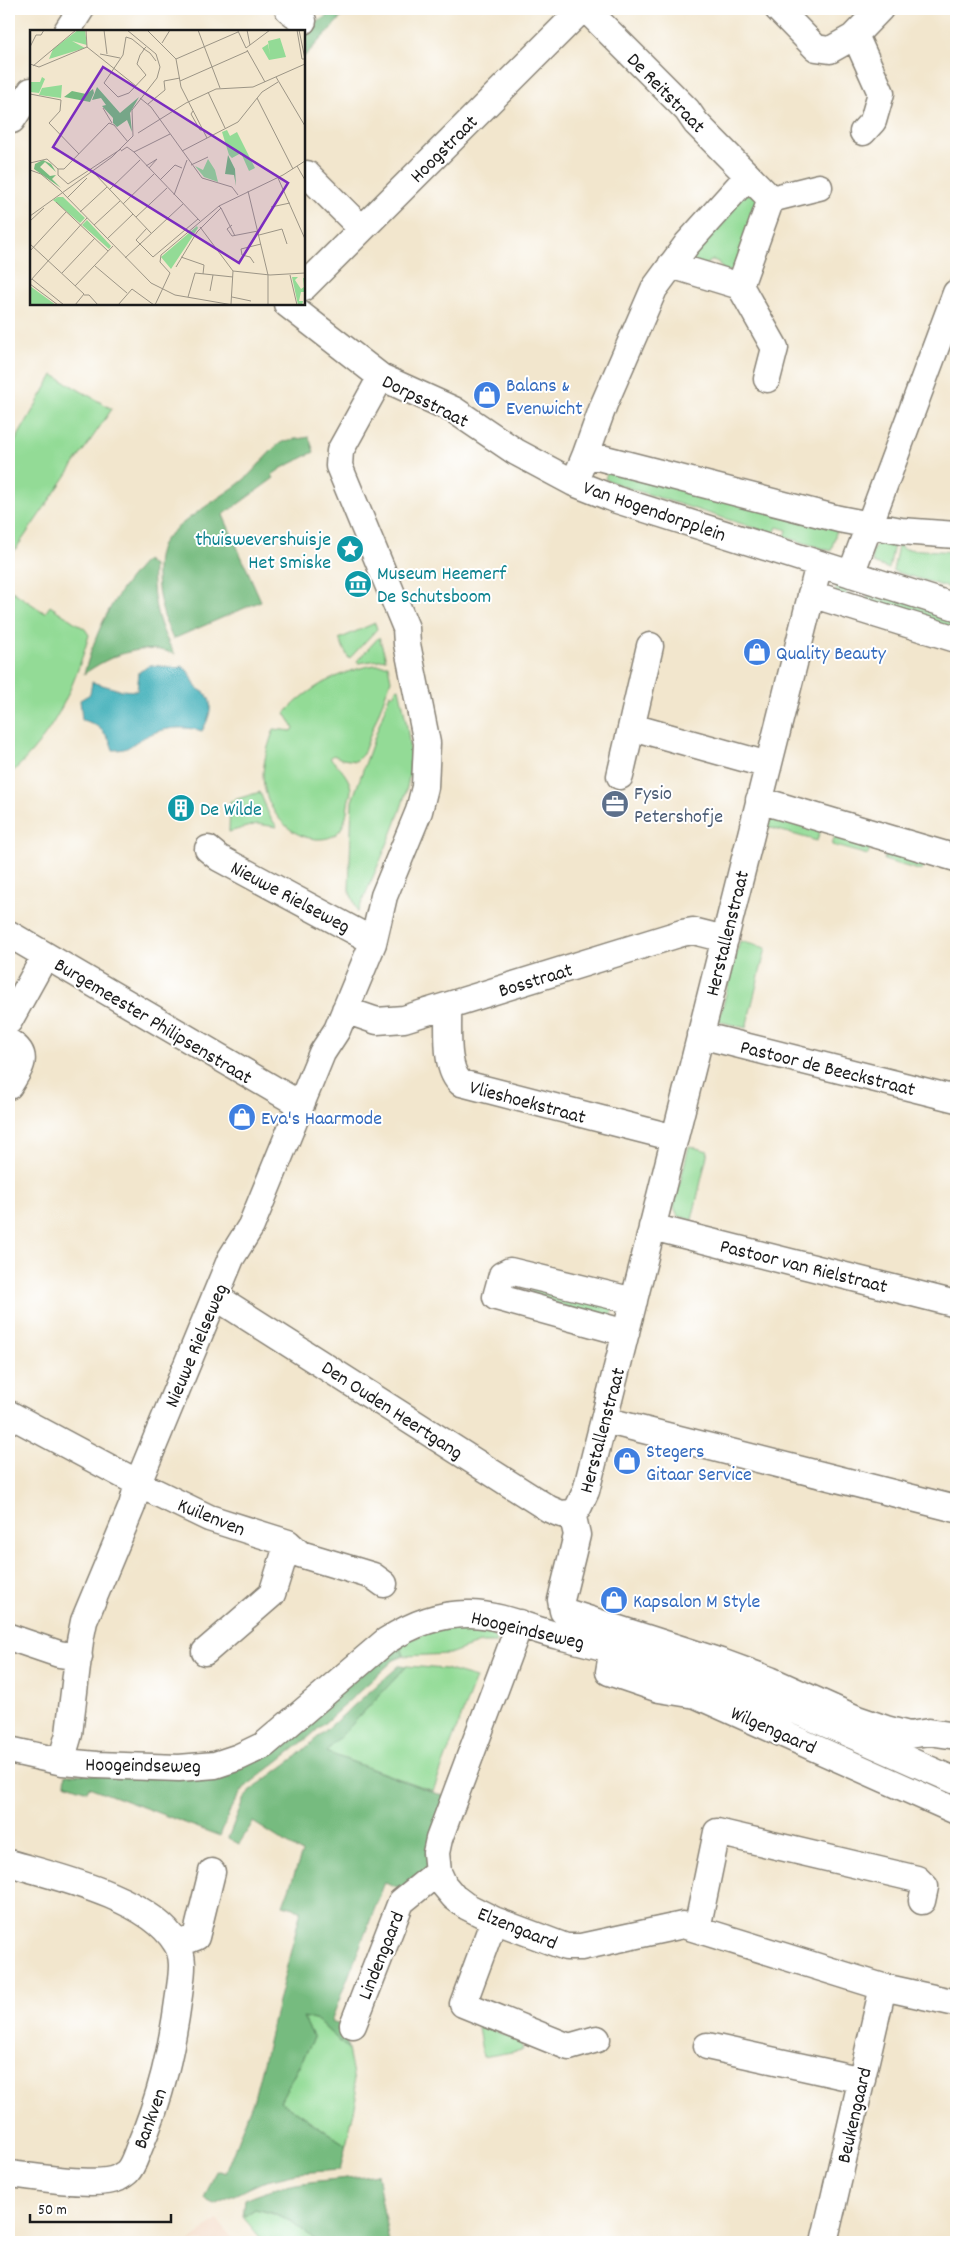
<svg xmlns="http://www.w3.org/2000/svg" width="965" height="2251" font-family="Dekko,sans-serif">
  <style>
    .built { fill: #f2d5bd }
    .green { fill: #93db96; stroke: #587c59 }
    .forest { fill: #76bb7f; stroke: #496c4e }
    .water { fill: #3daeb8; stroke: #2c656a }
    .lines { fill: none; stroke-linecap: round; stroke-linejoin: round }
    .minor-casing { stroke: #878174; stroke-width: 29 }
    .minor { stroke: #fff; stroke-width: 26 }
    .labels { text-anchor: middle; stroke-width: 4; stroke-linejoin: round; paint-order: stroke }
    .street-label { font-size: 20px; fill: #1c1c1c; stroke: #fff }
    .shop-label { font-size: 20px; fill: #366cbe; stroke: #fff; text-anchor: start }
    .culture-label { font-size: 20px; fill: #0d838f; stroke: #fff; text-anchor: start }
    .service-label { font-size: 20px; fill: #4e5e75; stroke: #fff; text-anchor: start }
    .inset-road { fill: none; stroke: #9c9586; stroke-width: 1 }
    .view { fill: #7b2cbf; fill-opacity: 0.15; stroke: #7b2cbf; stroke-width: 2.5 }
    .inset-edge { fill: none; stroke: #1c1c1c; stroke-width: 2.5 }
  </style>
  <rect width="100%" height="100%" fill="#fff"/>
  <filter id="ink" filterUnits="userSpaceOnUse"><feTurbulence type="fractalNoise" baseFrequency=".02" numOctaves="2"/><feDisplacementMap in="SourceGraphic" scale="10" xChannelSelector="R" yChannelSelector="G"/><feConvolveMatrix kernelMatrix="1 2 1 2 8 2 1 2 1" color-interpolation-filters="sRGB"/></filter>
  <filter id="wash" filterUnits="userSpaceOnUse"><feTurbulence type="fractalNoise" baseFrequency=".0096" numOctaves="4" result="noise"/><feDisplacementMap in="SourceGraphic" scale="20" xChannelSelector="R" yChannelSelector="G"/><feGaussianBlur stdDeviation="1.12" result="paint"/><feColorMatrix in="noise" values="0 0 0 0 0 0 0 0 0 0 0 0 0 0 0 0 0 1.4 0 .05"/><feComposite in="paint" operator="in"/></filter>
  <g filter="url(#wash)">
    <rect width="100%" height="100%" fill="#f2e6cd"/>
    <!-- built -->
    <path class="built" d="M217,2220L236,2242H189Z"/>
    <!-- green -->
    <path class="green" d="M743,194L758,195L741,266L725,273L718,262L713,260L699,268H696L691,252Z
      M53,375L112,409L9,559V452Z
      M608,470L837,529L831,551L785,537L787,530L777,527L774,534L622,486L605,479Z
      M880,541L894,544L889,569L873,563C870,554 873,547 880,541Z
      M898,545L901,546V548L905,549L956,552V590L893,571Z
      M837,585L848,588L846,594L866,600L868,594L877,597L878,593L956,618V631L835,593Z
      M9,589L45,613L50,606L85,629L89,635C73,691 53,736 9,775Z
      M375,623L377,629L349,659L339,639Z
      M379,637L386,659L358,663L357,661Z
      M375,665H388L391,680L363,754L356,761L342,759L333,755L330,758C338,765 351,779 351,790C351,795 348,800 348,805C345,826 340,840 316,839C285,837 263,804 263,774C264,758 269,743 274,729L292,731L294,728L285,713C309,687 340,671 375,665Z
      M399,688C405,714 411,741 410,768C407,810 374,871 358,912L349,890L352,801L390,694L393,695L396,689Z
      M260,792L269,815L277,827L257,824L229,832L230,801Z
      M778,814L821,826L817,841L768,827L771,818Z
      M836,831L872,841L868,855L832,845Z
      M888,846L926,857L922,871L884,860Z
      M740,941L766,948L746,1028L721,1022L719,1020Z
      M689,1146L708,1151L692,1220L678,1216L674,1207Z
      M534,1284L614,1307L609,1324L531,1293Z
      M468,1627L490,1630L497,1643H480L449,1654L404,1656L400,1644C422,1634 443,1628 468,1627Z
      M407,1666L445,1669L476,1678L433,1791L325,1752Z
      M303,2017L318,2021L348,2049L357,2098L346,2145L280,2101L314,2038Z
      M479,2025L520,2041L523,2050L483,2057L478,2028Z
      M255,2209C279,2214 300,2224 318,2242H264L243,2217Z"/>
    <!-- forest -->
    <path class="forest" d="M337,9H349L304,57V31Z
      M309,437L314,452L282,468L272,475L274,478L223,515L261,601L173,639C161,614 151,573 161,546C168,528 225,495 241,482C255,471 267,453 279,444C285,439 301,439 309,437Z
      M146,560L153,566C151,597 158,628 175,654C143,642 110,655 84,674C97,628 113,595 146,560Z
      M400,1644L404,1656L394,1660L309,1737L244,1788L231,1808L220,1836L89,1787L87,1791L65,1783L66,1774L203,1777Z
      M400,1665L407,1666L326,1752L446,1797L429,1865L407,1891L385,1882L331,2021L344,2027L348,2049L318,2021L303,2017L314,2038L280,2101L346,2145L340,2170L297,2173L267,2180L214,2204L204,2199L216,2170L225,2173L254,2098L301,1910L283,1905L302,1853L253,1822L239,1844L228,1838L244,1798L255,1787L293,1759Z
      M377,2174L389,2242H318L292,2222L272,2213L255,2209L243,2217L245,2199C289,2179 330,2182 377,2174Z"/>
    <!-- water -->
    <path class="water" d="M150,665L179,668L181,666C193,673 190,676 196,687C199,690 203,691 206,694C215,704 208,721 202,731C181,725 160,728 141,739C128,746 130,750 113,750C109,735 98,723 82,720L80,700L90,694L92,682L120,690L137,691L139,672Z"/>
  </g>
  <g filter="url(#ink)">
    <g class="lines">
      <!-- minor casing -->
      <g class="minor-casing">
        <path id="minor" d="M288,9L303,21
          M586,9L687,110L696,123L771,199L740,286L671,265
          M778,9L816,48L830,50L853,37L880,9
          M67,31L81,9
          M853,37L859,44L881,93L873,121L863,132
          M12,120L31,91
          M304,178L307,174L362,229
          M771,199L819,187
          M740,286L775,348L767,379
          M304,287L582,9
          M287,304L381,377L454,410L516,452L574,483L617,500L956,607
          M586,454L604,404L654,289L687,244L748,176
          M574,483L586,454L839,519L901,531L956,535
          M851,574L956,293
          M811,594L956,639
          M632,727L768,765
          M620,776L650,646
          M759,800L956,858
          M208,849L219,858L364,936L373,943
          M9,934L301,1105
          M448,1006C449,1027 444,1069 461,1083L675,1138
          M345,1010L377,1021L404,1019L682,933L693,931L725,939
          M9,1021L45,956
          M700,1035L956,1099
          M9,1042C32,1056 19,1068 9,1086
          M652,1227L956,1304
          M216,1297L549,1509L561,1514L572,1513
          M626,1333L496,1297L502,1275L510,1271L634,1301
          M9,1414L151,1490L209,1518L288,1543L300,1554L373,1576L384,1584
          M604,1420L956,1509
          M572,1513L578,1508L586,1491L819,564
          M572,1513L577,1535L561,1600L563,1611L721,1662L770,1680L857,1719L886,1729L909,1735L929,1732L956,1736
          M520,1623L439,1839L436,1853L438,1872L444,1885L454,1897L466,1906L494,1920L566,1947H581L683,1925L883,1987L956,2003
          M9,1637L59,1654L79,1657
          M613,1648L609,1672L659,1689L696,1695L956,1811
          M205,1652L272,1594L288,1543
          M9,1750L63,1762L97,1765L179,1768L215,1765L239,1757L264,1745L386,1641C412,1624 439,1613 471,1614C502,1615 530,1629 559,1636C617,1650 674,1665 730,1685C807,1713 881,1749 956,1781
          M63,1762L64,1751L69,1734L80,1641L84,1621L132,1506L138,1483L231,1258L251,1226L322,1053L337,1030L373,943L384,896L419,811L425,787L427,743L407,644L406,628L339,466L340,451L381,377
          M9,1863C58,1877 149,1898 176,1943C186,1958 181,1978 179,1995C172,2049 161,2097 139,2148C136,2155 133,2166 127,2172C125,2174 121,2176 118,2178C98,2188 33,2176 9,2174
          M494,1920L463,2004L569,2047L597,2039
          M697,1929L717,1832L917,1879L925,1887L922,1901
          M178,1944L196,1937L212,1872
          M353,2025L401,1902L438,1872
          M707,2046L862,2080
          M824,2242L883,1987"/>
      </g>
      <!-- minor -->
      <use href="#minor" class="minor"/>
    </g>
  </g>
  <!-- icons -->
  <defs>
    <g id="shop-disc" transform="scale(1.4375)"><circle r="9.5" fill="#3f7fe0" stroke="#fff"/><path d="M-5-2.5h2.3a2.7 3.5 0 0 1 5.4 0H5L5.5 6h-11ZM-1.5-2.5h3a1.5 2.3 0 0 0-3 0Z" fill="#fff"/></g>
    <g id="sight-disc" transform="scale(1.4375)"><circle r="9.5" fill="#0f9aa8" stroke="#fff"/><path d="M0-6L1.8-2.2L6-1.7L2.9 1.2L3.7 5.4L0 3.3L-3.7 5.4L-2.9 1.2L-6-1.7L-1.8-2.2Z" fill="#fff"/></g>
    <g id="museum-disc" transform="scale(1.4375)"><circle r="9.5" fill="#0f9aa8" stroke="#fff"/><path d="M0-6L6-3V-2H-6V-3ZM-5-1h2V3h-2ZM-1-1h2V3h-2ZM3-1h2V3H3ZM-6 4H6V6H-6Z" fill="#fff"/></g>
    <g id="office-disc" transform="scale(1.4375)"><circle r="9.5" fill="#5c6f8a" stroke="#fff"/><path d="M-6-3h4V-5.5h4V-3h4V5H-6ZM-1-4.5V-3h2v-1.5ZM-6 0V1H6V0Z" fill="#fff"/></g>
    <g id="building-disc" transform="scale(1.4375)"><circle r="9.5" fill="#0f9aa8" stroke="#fff"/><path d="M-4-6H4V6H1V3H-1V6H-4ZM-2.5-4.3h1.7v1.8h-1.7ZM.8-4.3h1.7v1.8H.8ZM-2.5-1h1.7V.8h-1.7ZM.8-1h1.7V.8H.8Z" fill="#fff"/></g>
  </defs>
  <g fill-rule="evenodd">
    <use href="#shop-disc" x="487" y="395"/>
    <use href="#sight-disc" x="350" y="549"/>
    <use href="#museum-disc" x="358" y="584"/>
    <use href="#shop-disc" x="757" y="652"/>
    <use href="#office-disc" x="615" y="804"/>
    <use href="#building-disc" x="181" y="808"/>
    <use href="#shop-disc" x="242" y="1117"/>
    <use href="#shop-disc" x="627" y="1461"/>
    <use href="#shop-disc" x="614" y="1600"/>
  </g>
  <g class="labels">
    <!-- street labels -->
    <g class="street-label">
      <text transform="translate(667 92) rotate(46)" y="7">De Reitstraat</text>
      <text transform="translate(443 148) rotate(-45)" y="7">Hoogstraat</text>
      <text transform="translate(426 400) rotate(27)" y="7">Dorpsstraat</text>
      <text transform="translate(655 510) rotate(19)" y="7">Van Hogendorpplein</text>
      <text transform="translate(291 896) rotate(28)" y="7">Nieuwe Rielseweg</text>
      <text transform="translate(726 933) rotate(-76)" y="7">Herstallenstraat</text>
      <text transform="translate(535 979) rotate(-17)" y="7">Bosstraat</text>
      <text transform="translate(154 1020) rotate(31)" y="7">Burgemeester Philipsenstraat</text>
      <text transform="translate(828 1067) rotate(14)" y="7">Pastoor de Beeckstraat</text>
      <text transform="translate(528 1101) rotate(15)" y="7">Vlieshoekstraat</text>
      <text transform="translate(804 1265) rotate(14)" y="7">Pastoor van Rielstraat</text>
      <text transform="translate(195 1345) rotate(-67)" y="7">Nieuwe Rielseweg</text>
      <text transform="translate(393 1409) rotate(33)" y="7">Den Ouden Heertgang</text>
      <text transform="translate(601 1430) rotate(-75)" y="7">Herstallenstraat</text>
      <text transform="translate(212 1516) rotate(22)" y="7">Kuilenven</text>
      <text transform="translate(528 1629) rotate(13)" y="7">Hoogeindseweg</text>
      <text transform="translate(774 1729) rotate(24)" y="7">Wilgengaard</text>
      <text transform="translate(143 1764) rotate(1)" y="7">Hoogeindseweg</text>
      <text transform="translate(518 1927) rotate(22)" y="7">Elzengaard</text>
      <text transform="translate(380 1955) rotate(-68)" y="7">Lindengaard</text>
      <text transform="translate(853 2115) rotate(-77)" y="7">Beukengaard</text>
      <text transform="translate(149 2118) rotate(-70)" y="7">Bankven</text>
    </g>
    <!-- shop labels -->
    <g class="shop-label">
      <text x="506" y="391">Balans &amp;<tspan x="506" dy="23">Evenwicht</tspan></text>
      <text x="776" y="659">Quality Beauty</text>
      <text x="261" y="1124">Eva's Haarmode</text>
      <text x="646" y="1457">Stegers<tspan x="646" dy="23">Gitaar Service</tspan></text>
      <text x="633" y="1607">Kapsalon M Style</text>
    </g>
    <!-- culture labels -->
    <g class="culture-label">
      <text x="331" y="545" text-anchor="end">thuiswevershuisje<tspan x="331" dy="23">Het Smiske</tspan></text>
      <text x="377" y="579">Museum Heemerf<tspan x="377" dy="23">De Schutsboom</tspan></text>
      <text x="200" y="815">De Wilde</text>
    </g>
    <!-- service labels -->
    <g class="service-label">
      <text x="634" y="799">Fysio<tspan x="634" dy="23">Petershofje</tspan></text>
    </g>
  </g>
  <!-- overview -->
  <g transform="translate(30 30)">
    <rect width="275" height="275" fill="#f2e6cd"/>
    <path d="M48,0H55L57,15L42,11L55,18L19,29L23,19ZM250,8L256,27L239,30L232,18L238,14L240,25L238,11ZM12,47L15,49L9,63L0,62V52H10ZM32,55L31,68L9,65L12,58ZM197,100L200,106L207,102L225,138L219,141L211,123L202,128L199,125L192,102ZM178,129L185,140L188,152L174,147L165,136L173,140ZM28,167H33L55,188L50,193L23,170ZM57,190L81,216L79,219L52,195ZM167,196L168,198L141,239L131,227ZM262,247H268L265,250L271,259L274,257L273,248H275V262H271L269,271H273L275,264L272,275H268ZM0,256L26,275H0Z" fill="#93db96"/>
    <path d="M67,57L90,83L109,67L100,83L102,102L97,90L87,97L83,93V88L72,76L76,75L71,68L62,70ZM63,59L64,63L60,72L34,67L42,61L56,64ZM198,125L205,139L206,156L204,145L195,144ZM13,130L21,134L26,142L15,132L10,137L20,146L26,145L22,149L31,158L4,139L5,134Z" fill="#76bb7f"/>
    <path class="inset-road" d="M56,0L57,17M74,0L77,24M117,0L146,29L151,57L177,108M168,0L190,58M267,0L272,29H275M269,0L275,29M208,1L216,18L220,15L217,0M132,13L140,0M220,15L240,0M0,17L6,5H11L14,0M57,17L106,56M116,17L114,19L113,21L110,25L107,34L116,45L99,63L88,67L74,53L93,25L96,7L102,9L113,18L114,19L120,23L126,31M217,20L235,52M70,24L90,28M146,29L208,2M0,34L9,37L57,17M3,36L46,0M246,47L275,96M150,51L218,21M178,62L195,98M0,64L31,70L30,81L19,93L49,124M110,68L121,77L172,148L202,157L208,165M227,68L263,139M118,74L135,60L134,51L150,48M73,78L82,93M163,81L161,84L170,100H173M108,103L156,73L186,59L223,57L275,34M91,121L97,117L104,122L170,191M152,121L208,92L232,62L248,52M104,122L140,104M0,133L17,129L28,139H34L79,93L84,95L98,112M161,135L178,127M116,136L127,129L119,138M267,136L275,150M28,139V145L38,154L91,119M0,140L11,144L30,160L121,253L145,265L203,275M65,144L121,203M248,148L275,209M130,150L145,135L152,138M79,160L110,130M218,161L238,245V275M144,165L157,130M37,168L57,148M26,172L78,221M93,174L124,144M241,177L260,173M191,178L205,206M50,182L77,157M0,186L82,127L103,106L102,80L127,48L130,37L126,24L97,0M106,187L137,158M0,191L14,178M64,195L90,171M202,195L197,199L202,206L228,201M170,197L203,241M117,198L106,210L123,227L168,189M229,205L252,199L257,214M77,209L103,184M0,214L54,264L45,275M0,221L36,182M151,227L174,235L173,244M95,228L153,174M224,233L220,227L212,225L211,219L231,214M65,236L97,263M146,237L167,202L191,178L189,176M203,241L240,245L275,243M32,243L65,208M260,245L267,275M2,249L34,275M0,251L57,188M0,254L28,275M45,256L83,216M180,261L183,245M54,265H59L68,275M158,267L165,243L203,247M202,267L221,271M201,274L203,241M88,275L102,259L124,275M125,275L140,243L130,232L131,225L189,176L253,145L275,131"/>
    <path class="view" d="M73,37L258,153L209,233L23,117Z"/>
    <rect width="275" height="275" class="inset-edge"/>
  </g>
  <!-- margin -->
  <rect width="965" height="2251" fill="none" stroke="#fff" stroke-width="30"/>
  <!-- scale -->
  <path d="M30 2214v8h141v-8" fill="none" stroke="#1c1c1c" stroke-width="2.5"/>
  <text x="38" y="2214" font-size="15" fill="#1c1c1c" stroke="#ffffff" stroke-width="4" paint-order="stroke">50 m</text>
</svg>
